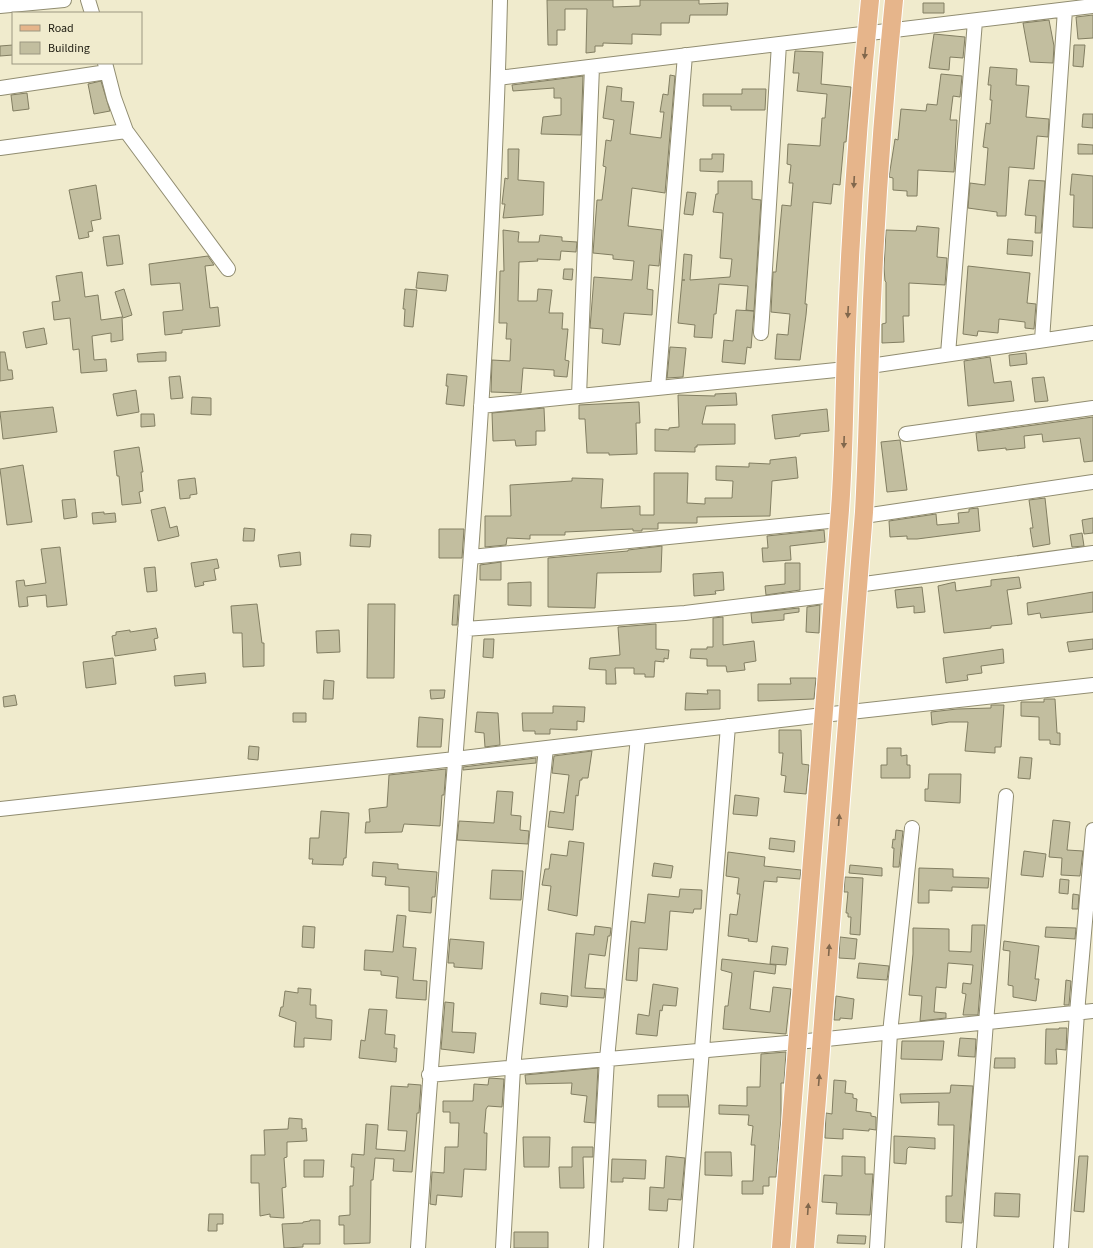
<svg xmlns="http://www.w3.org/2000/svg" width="1093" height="1248" font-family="'Source Sans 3',sans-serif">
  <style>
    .building { fill: #c2be9f; stroke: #827e62 }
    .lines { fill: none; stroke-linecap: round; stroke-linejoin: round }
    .minor-casing { stroke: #918d71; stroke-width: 16 }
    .major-casing { stroke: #fff; stroke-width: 20 }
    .minor { stroke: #fff; stroke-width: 14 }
    .major { stroke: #e6b58b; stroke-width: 18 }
    .oneway { fill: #80674c }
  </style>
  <rect width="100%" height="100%" fill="#f0ebcd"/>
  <!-- building -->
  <path class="building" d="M547,0H613V7L640,6V0H699V4L728,3L727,15H690L689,23H661V35L632,34V44L603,43V46H595V52L586,53L587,9H565V30H557V45H548Z
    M923,3H944V13H923Z
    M1093,15V38L1078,39L1076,17Z
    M1049,20L1054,46L1053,63L1030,62L1023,23Z
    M934,34L965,37L963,58L950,57L949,70L929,68Z
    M13,45V55L0,56V46Z
    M1074,45H1085L1083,67L1073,66Z
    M795,51L823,52L821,84L851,87L846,142H844L840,185L833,184L831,204L813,202L805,304H807L806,315L800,360L775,359L777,334L788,335L790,314L771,312L773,272H776L782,205L791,206L793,183H789L791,165L787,164L788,144L820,146L822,118H825L827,94L797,91L799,73H793Z
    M990,67L1017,69L1016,85L1029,86L1026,117L1049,119L1048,137L1037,136L1034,169L1009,167L1006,216H997V212L968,208L970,183L985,185L988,148L983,147L986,123L990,124L992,100H990L991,85H988Z
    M941,74L962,76L960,97L953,96L950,120H957L954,172L918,170L917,196H907V191L893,190V178L889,177L895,139L898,140L901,109L926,111L927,104L937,105Z
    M670,75L675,76L665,193L632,188L628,226L662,230L659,266L649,265L647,289L653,290L652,315L624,313L620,345L602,343L603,329L590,328L594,277L632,280L634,261L613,259V255L593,253L597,200H602L606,167L603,166L606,140L611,141L614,120L603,118L607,86L622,88L621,101L634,102L630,134L661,138L664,112H660L663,94L668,95Z
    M583,76L581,135L541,134L543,117L561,115V98H554V88L513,91L512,85Z
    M101,81L110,111L94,114L88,84Z
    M742,89H766L765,110H731V106H703V94H742Z
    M27,93L29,109L13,111L11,95Z
    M1083,114H1093V128L1082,127Z
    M1078,144L1093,145V154H1078Z
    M508,149H519L518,180L544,182L543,215L503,218L505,204H502L505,178L508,179Z
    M712,154H724L723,172L700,171V159H712Z
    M1072,174L1093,176V228L1073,227L1074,195H1070Z
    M1029,180L1045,181L1041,233H1035L1036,216L1025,215Z
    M718,181H752V199L761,200L754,311L746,310L748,286L719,284L716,314H714L712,338L694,337L695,325L678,323L682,280H685H682L684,254L692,255L690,280L730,277L732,259L720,258L723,213L713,212L716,194H718Z
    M96,185L101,219L91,221L93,231L88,232L89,237L79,239L69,190Z
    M687,192L696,193L693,215L684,214Z
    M917,226L939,228L937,257L947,258L945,285L909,283V316H903L904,342L882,343V324L886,323V282L885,281L884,268L886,230L916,231Z
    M503,230L519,232L518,242H539L540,235L562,237V241L577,242L576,252L561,251L560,260L537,259L538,261L519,262L518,301H537L538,289L552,290L549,313H563L562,329H568L565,360L569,361L567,377L554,376V370L523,368L521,393L491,392L492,360L510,361L511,339H506L507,323H499L500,271H504Z
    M119,235L123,264L107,266L103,237Z
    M1008,239L1033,241L1032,256L1007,254Z
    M208,256L214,265L205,266L210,308L218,307L220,326L182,330V333L165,335L163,312L183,310L180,283L151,285L149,264Z
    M968,266L1030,273L1027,303L1036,304L1034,329L1025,328V322L999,319L998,333L978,331L977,336L963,334Z
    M564,269H573L572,280L563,279Z
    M82,272L85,297L98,295L101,320L122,317L123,340L111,342V333L92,336L94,360L106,359L107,371L81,373L79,349L73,350L70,318L54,320L52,302L60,301L56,276Z
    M418,272L448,275L446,291L416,288Z
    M124,289L132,315L123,318L115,292Z
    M405,289L417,290L413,327L404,326L405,309H403Z
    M736,310L754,311L751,348L747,347L745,364L722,362L724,340L733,341Z
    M44,328L47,344L26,348L23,332Z
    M670,347L686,348L683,377L667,378Z
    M0,352H5L8,370H12L13,379L0,381Z
    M161,352H166V361L138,362L137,354Z
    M1026,353L1027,364L1010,366L1009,355Z
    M990,357L994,383L1011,381L1014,401L968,406L964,361Z
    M447,374L467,376L464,406L446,404L448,386H446Z
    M180,376L183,398L171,399L169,377Z
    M1044,377L1048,401L1035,402L1032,378Z
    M136,390L139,412L117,416L113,394Z
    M736,393L737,405L706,406L702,424H735V444L697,445V447H695V452L655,451V429L669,430V428L679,427L678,395L715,396V394Z
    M192,397L211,398V415L191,414Z
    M639,402L640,423H636L637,454L609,455V453H587L585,419H579V405Z
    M53,407L57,432L3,439L0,412Z
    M544,408L545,431H536V445L516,446L515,440L493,441L492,413Z
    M827,409L829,431L800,434V436L775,439L772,415Z
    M141,414H154L155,426L141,427Z
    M1093,417V461L1084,462L1080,438L1043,442L1042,434L1024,436L1025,448L1006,450V448L978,451L976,433Z
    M900,440L907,490L887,492L881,442Z
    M139,447L143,472H141L143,491L139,492L141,503L122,505L119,476H117L114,451Z
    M796,457L798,478L772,481L770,516L697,517V523H658V529H642V531H633V529L565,532V535H530V539L507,538L506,545L485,547V516H511L510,485L572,481V478L603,479L601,508L640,506V515H654V473H688L687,503L705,504V498H732L733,481L716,480V466L749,467V463L770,464V460Z
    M23,465L32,522L7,525L0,469Z
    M195,478L197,494L190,495V498L180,499L178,480Z
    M1045,498L1050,544L1033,547L1030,528H1033L1029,500Z
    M75,499L77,517L64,519L62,500Z
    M165,507L170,528L177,526L179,536L158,541L151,510Z
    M978,508L980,531L917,539H907V536L890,537L889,521L936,514L937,525L959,523L958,513L969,512V509Z
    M104,512V514L115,513L116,522L93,524L92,513Z
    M1093,518V533L1084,534L1082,520Z
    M244,528L255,529L254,541H243Z
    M439,529H464L462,558H439Z
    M824,530L825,542L790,546L791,560L763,562L762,548H768L767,536Z
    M1082,533L1084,546L1072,547L1070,535Z
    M351,534L371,535L370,547L350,546Z
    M662,546L661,572L597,573L595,608L548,607V558L628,551V550Z
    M60,547L67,605L47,607L46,595L27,597L28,606L19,607L16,581L24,580L25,586L46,583L41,549Z
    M300,552L301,565L280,567L278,555Z
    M217,559L219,568L214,569L216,580L203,582L204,585L195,587L191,563Z
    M501,562V580H480V565Z
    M785,563H800V590L766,595L765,586L785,584Z
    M155,567L157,591L147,592L144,568Z
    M723,572L724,590L715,591L716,594L694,596L693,574Z
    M1019,577L1021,588L1007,590L1012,624L991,626V628L944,633L938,586L955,582L956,591L991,586V580Z
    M531,582V606L508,605V583Z
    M922,587L925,612L914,613V606L897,608L895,590Z
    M1093,592V612L1041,618L1040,613L1028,615L1027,603Z
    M454,595H459L457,625H452Z
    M257,604L262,643H264V666L243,667L242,633H233L231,606Z
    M368,604H395L394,678H367Z
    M820,605L819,633L806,632L807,607Z
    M799,608V612L784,614V620L752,623L751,613Z
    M723,617V645L754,641L756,661L744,663L745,670L727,672L726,666H707V659L690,658L691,649H707V647H713V618Z
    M656,624V649L669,650L668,659L664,658V662L655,661L654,677H645V674H634V668H615L616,684H606V670L589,669L590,658L620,655L618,627Z
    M156,628L158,638L154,639L156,650L115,656L112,636L116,635V632L130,630V632Z
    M339,630L340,652L317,653L316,631Z
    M484,639H494L493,658L483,657Z
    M1093,639V649L1069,652L1067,642Z
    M1003,649L1004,663L981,666L982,673L967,675L968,680L946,683L943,658Z
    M113,658L116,684L86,688L83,662Z
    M205,673L206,683L175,686L174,676Z
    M790,678H816L814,699L758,701V684H791Z
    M324,680L334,681L333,699H323Z
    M430,690H445L444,698L431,699Z
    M707,690H720V709L685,710L686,693L708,694Z
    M15,695L17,705L4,707L3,697Z
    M1044,699H1055L1057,733H1060V745L1050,744V740H1039V717L1021,716V702H1044Z
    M991,705H1004L1001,747H995V753L965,751L968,722H949L932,725L931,712L957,709L991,708Z
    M553,706L585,707L584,722L577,721V730L550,729V734H535V731H523L522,713H553Z
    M477,712L498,713L500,745L485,747L484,733L475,732Z
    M293,713H306V722H293Z
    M419,717L443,719L441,747H417Z
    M779,730H801L802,764L809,765L806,794L784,792L786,776L781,775L783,753H779Z
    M249,746L259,747L258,760L248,759Z
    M887,748H901V756L907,755V765H910V778H881V765H887Z
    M592,751L588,778H582V780H580L578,796L576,795L573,830L548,827L550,811L564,813L569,775L552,773L554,756Z
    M1020,757L1032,758L1030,779L1018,778Z
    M536,758V763L463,770V767Z
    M446,769L444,795H442L440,826L404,824L402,832L365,833L366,822H370L369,809L387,807L389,775Z
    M929,774H961L960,803L925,801V789H928Z
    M497,791L513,792L511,815L521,816L520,830L529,831L528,844L457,840L459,821L494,823Z
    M735,795L759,798L757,816L733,814Z
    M321,811L349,813L346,858H344L343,865L312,864L313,859H309L310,838H319Z
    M1053,820L1070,822L1067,850L1083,851L1080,876L1061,875L1062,858L1049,857Z
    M896,830L903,831L899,867H893L894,848H892L893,839L895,840Z
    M770,838L795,841L794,852L769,849Z
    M569,841L584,843L577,916L548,910L551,886L542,885L545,869H549L551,854L567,856Z
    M1024,851L1046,854L1043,877L1021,875Z
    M728,852L765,857L764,866L801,870L800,879L777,877V882L764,881L757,942L748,941L749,939L728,936L730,914L737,915L740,894H737L739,878L726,876Z
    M373,862L398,864V869L437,872L435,897H432L431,913L409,911V887L385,885L386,877L372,876Z
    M654,863L673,866L671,878L652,876Z
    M850,865L882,868V876L849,873Z
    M919,868L953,869V877L989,878L988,888L952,887V891L929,890V903H918Z
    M492,870L523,871L521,900L490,899Z
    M845,877L863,878L860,935L850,934L851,917H848V913H846L848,892H844Z
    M1060,879L1069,880L1068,894L1059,893Z
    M680,889L702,890L701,909H694L693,913L670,911L667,950L639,948L637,981L626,980L631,921L645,923L648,894L679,897Z
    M1073,894L1079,895L1078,909H1072Z
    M397,915L406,916L403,947L416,948L413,980L427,981L426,1000L396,998L398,977L381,975V971L364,970L365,950L393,952Z
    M972,925H985L978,1015H963L966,994L962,993L963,983L971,984L973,965L948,963L946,988L936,987L934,1012L946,1013V1018L920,1021L922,996L909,995L913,954V928L949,929V951L971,952Z
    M303,926L315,927L314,948L302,947Z
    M595,926L611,928L610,936H608L605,956L589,954L585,988L605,989L604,998L571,996L576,933L594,935Z
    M1046,927L1076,928L1075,939L1045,937Z
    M840,937L857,939L855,959L839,958Z
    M450,939L484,942L482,969L454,967V963H448Z
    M1004,941L1039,946L1035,979H1039L1036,1001L1013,997V986L1008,985L1010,951L1003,950Z
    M772,946L788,948L786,965L770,964Z
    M722,959L776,965L775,974L754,971L750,1009L770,1012L773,987L791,989L786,1034L723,1029L725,1006H728L732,973L721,970Z
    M859,963L889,966L887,980L857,978Z
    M1066,980L1071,981L1069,1005H1064Z
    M653,984L678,988L676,1006L663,1005L662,1011L660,1010L657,1036L636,1034L638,1014L649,1016Z
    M298,988L311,989L310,1005H316V1018L332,1020L331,1040L304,1038V1047H294L296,1022L279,1016L281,1007H283L285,991L298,993Z
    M541,993L568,996L567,1007L540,1004Z
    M836,996L854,999L852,1019L840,1018V1020H834Z
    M445,1002L454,1003L452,1032L476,1033L474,1053L441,1049Z
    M369,1009L387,1010L385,1034L395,1035L394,1048H397L396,1062L359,1058L361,1040L365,1041Z
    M1059,1028H1067L1066,1050L1056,1049L1057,1064H1045L1046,1029H1059Z
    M960,1038L976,1039L975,1057L958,1056Z
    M902,1041H944L942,1060L901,1059Z
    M786,1052L784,1083H781V1119L776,1177H769V1186H763V1194H742V1181H753L755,1145H751L753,1126L748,1125L749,1115L719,1114V1105L747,1106V1087H760L761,1054Z
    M995,1058H1015V1068H994Z
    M598,1068L595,1123L584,1122L587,1096L571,1094L572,1083L526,1084L525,1075Z
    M489,1078L504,1079L502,1107L488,1106L486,1109L484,1133H487L486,1170L464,1169L462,1197L437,1195L436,1205L430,1204L432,1172L444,1173L445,1147H458L459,1123H450V1112H443V1101H473L474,1084L488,1085Z
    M834,1080L846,1081L845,1093L853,1094V1098L857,1099L856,1111L871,1113V1116L876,1117V1130L869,1129V1131L843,1129V1139L825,1138L826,1113L832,1114Z
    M408,1084L421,1085L419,1113H417L412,1172L393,1171L394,1159L375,1158L373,1180H371L370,1243L344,1244V1225H339V1216L350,1215V1186H353L354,1167H351L352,1154L364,1155L366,1124L378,1125L376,1149L405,1151L407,1131L388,1130L391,1086L408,1087Z
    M951,1085L973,1086L962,1223L946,1222V1196H952L954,1125H938L939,1102L901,1103L900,1094L950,1093Z
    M658,1095H688L689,1107H658Z
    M289,1118L302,1119V1129L306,1128L307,1141L287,1142V1157L284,1158L286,1187L282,1188L284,1218L270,1217V1214L260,1216L259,1183H251V1155H265L264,1130L288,1129Z
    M894,1136L935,1138V1149L909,1147L907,1149L906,1164L894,1163Z
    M523,1137H550L549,1167H524Z
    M572,1147H593V1157H583L584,1188H560L559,1167H572Z
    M705,1152H731L732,1176L705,1175Z
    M666,1156L685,1158L681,1200L668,1199L667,1211L649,1210L650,1187L664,1188Z
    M842,1156L865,1157V1174H873L870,1215L836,1214L837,1203L822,1202L824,1175L842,1176Z
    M1079,1156H1088L1084,1212L1074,1211Z
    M612,1159L646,1160L645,1179L623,1178V1182H611Z
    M304,1160H324L323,1177H304Z
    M995,1193L1020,1194L1019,1217L994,1216Z
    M209,1214H223V1224H217V1231H208Z
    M310,1220H320V1244H303V1247L284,1248L282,1224L303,1223V1222L310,1221Z
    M514,1232H548V1248H514Z
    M838,1235L866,1236L865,1244L837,1243Z"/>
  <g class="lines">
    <!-- minor casing -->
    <g class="minor-casing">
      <path id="minor" d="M88,0L92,13
        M0,6L64,0
        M105,63L114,98L126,131L228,269
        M498,78L1093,6
        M0,88L107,72
        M0,148L126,131
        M761,333L779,44
        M1042,340L1065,10
        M948,354L975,21
        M870,366L1093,333
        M658,388L685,55
        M579,396L592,67
        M481,406L846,369
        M906,434L1093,408
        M864,516L1093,482
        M471,557L839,520
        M857,585L1093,553
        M465,629L685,613L833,595
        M0,809L455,759L823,715L1093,685
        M429,1075L798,1042L1093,1011
        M418,1248C446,832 490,417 500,0
        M503,1248L513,1068L546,748
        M596,1248L607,1059L638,737
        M686,1248L728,726
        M877,1248L890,1033L912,828
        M969,1248L986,1022L1006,796
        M1061,1248L1077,1013L1093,830"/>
    </g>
    <!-- major casing -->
    <g class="major-casing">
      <path id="major" d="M781,1248L840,510C844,456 844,403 846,350C850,233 858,116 870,0
        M805,1248L864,512C867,458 868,405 870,351C874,234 882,117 894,0"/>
    </g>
    <!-- minor -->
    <use href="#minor" class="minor"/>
    <!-- major -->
    <use href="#major" class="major"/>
  </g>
  <!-- one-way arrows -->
  <defs><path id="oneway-solid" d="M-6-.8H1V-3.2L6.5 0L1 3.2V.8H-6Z"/></defs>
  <g class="oneway">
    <use href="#oneway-solid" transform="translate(865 53) rotate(96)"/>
    <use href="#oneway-solid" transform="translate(854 182) rotate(93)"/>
    <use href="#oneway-solid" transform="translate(848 312) rotate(93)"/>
    <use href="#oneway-solid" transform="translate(844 442) rotate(92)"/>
    <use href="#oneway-solid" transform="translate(839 820) rotate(-85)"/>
    <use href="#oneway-solid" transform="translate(829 950) rotate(-86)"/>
    <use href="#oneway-solid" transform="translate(819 1080) rotate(-85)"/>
    <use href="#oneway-solid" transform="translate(808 1209) rotate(-86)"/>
  </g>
  <!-- legend -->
  <rect x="12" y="12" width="130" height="52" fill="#f0ebcd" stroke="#9b9781"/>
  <rect x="20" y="25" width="20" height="6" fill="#e6b58b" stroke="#9b9781"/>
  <text x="48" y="32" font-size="12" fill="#1b190e">Road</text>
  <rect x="20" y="42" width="20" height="12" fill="#c2be9f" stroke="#9b9781"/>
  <text x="48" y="52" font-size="12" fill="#1b190e">Building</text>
</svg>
